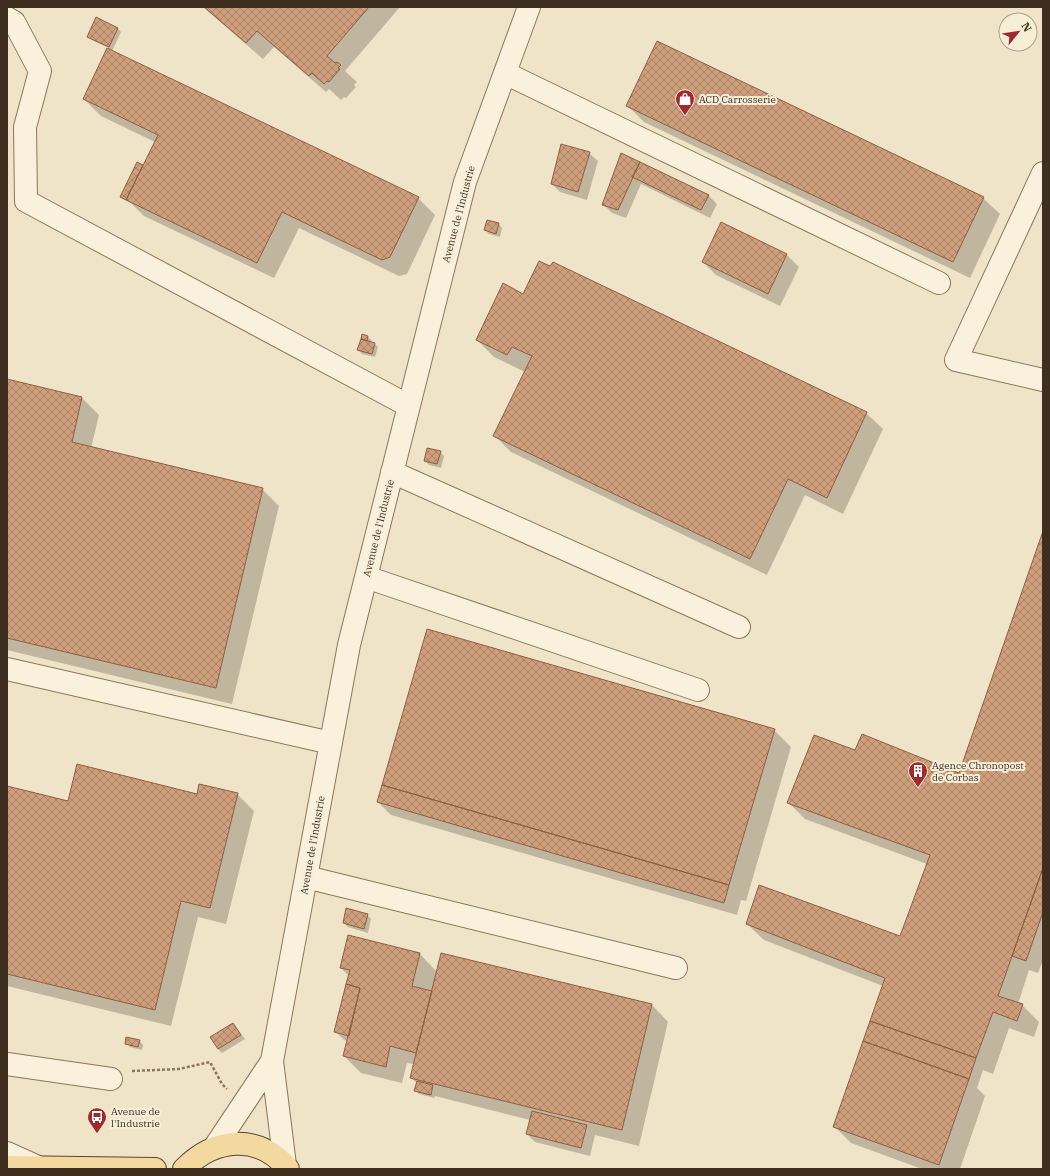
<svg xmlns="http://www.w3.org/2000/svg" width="1050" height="1176" font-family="'IBM Plex Serif',serif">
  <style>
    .shadow { fill: #0003 }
    .building { fill: url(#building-cross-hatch); stroke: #8d5f41 }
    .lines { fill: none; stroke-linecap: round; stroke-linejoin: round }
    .minor-casing { stroke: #8d765c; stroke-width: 24 }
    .major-casing { stroke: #5b4430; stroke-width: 24 }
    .path { stroke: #8d765c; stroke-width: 2.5; stroke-dasharray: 3 2; stroke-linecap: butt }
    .minor { stroke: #faf1dc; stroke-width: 22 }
    .major { stroke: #f3d9a0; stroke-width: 22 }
    .labels { text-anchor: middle; stroke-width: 4; stroke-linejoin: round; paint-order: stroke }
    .poi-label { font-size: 10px; fill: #3d2e20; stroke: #f7eed8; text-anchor: start }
    .street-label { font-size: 10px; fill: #3d2e20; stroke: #f7eed8 }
  </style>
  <defs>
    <pattern id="building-cross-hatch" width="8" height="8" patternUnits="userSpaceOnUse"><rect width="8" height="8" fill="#cf9f7d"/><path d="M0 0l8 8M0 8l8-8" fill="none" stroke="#a98266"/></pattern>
  </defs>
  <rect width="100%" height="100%" fill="#f0e4c8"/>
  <!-- shadow -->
  <path class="shadow" d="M203,7H400L345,71L357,82L354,85L356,87L346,98L344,97L341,100L329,89L326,92L274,47L263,59Z
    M117,28L121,32L112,51L418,198L435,215L407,274L399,276L299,228L274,278L144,216L130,202L125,200L121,196L143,166H144L155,142L101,116L84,99L109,48L92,40L89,36Z
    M627,105L983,198L1000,214L970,278L644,122Z
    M589,153L598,161L587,200L560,192L552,184Z
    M622,154L709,196L717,204L710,218L641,184L626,218L612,213L603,204Z
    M499,224L502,228L500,237L489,234L485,230Z
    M786,254L799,267L780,306L716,275L703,262Z
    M524,295L866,413L883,429L843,514L805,495L767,575L511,452L495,436L525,372L494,357L477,340Z
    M363,336L368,337L372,341L371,343H374L378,347L375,357L362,354L358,350Z
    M7,380L82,398L99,415L91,448L262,489L279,506L232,704L7,650Z
    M440,452L444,456L441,468L429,465L425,461Z
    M1043,535V960L1038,973L1029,970L1018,1004L1022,1005L1039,1022L1034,1037L1009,1028L993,1074L983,1070L977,1088L985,1096L960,1169H922L851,1143L834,1126L883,986L764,940L747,924L900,937L927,864L805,819L789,803L856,751L960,774Z
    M774,730L791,747L746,901L741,900L737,915L391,815L378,802Z
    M7,787L69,802L197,795L237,794L254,811L226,924L198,917L171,1026L7,986Z
    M367,915L371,919L368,933L348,927L344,923Z
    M420,954L437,972L652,1005L668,1022L639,1146L595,1135L590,1156L535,1142L527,1134L530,1120L435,1096L434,1098L419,1094L415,1090L417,1083L411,1078L414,1064L407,1063L402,1083L361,1073L344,1056L348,1041L344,1040L336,1032L349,976L341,968Z
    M233,1024L245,1039L222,1053L218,1049Z
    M139,1041L143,1045L142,1050L130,1047L126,1043Z"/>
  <!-- building -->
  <path class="building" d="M204,7H369L327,56L335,63L337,62L341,65L338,68L340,69L329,82L327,81L324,84L312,73L309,76L257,31L246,43Z
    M96,17L118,28L109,47L87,37Z
    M657,41L984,197L953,262L626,106Z
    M107,48L419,197L390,257L382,260L282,212L257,263L126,200L158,135L83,99Z
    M561,144L590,152L578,192L551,184Z
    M621,153L640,162L618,210L602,205Z
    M137,162L143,165L126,200L120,197Z
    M640,162L709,195L701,210L632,177Z
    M487,220L499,223L496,234L484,230Z
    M721,222L787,254L768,294L702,262Z
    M539,261L550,266L553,262L867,412L827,498L788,479L750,559L493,436L532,356L512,347L507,355L476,340L503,283L523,294Z
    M362,334L368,336L367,341L361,339Z
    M361,339L375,343L372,354L357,350Z
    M7,379L82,397L72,442L263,488L216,688L7,638Z
    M427,448L441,451L437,464L424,461Z
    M1043,531V868L998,996L1023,1004L1017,1021L993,1012L976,1058L870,1021L885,978L746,924L759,885L900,936L930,855L787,803L814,735L855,750L862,734L959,773Z
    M427,629L775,729L729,885L382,785Z
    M77,764L197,794L199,784L238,793L210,908L181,901L155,1010L7,974V786L68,801Z
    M382,785L729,885L724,903L377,802Z
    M1043,868V912L1026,961L1012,956Z
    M346,908L368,914L364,929L343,923Z
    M348,935L420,953L412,986L432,991L416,1053L390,1046L386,1067L343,1056L360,988L346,984L350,970L340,968Z
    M441,953L652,1004L622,1130L410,1078Z
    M346,984L360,988L349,1036L334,1032Z
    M870,1021L976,1058L969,1079L863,1041Z
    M233,1023L241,1035L218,1049L210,1037Z
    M126,1037L140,1040L138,1047L125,1044Z
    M863,1041L969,1079L939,1165L833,1127Z
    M417,1081L433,1085L431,1095L414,1091Z
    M532,1111L587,1125L581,1148L526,1134Z"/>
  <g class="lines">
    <!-- minor casing -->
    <g class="minor-casing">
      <path id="minor" d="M7,18L14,22L40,71L25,127L26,201L409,406
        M505,73L939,283
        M1043,173L956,360L1043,380
        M392,472L739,627
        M366,577L698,690
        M7,669L331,743
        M306,877L676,968
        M7,1064L111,1079
        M214,1148L272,1061
        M7,1153L38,1167
        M285,1165L272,1061L349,645L465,182L529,7"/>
    </g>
    <!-- major casing -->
    <g class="major-casing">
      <path id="major" d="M7,1167L155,1169
        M184,1169C214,1138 259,1133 288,1169"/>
    </g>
    <!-- path -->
    <path class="path" d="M132,1071L179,1069L210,1062L222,1084L227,1089"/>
    <!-- minor -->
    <use href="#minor" class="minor"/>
    <!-- major -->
    <use href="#major" class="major"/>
  </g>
  <!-- icons -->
  <defs>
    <g id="shop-pin" transform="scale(1)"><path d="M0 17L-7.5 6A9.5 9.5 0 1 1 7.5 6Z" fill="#9e2a2b" stroke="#f7eed8"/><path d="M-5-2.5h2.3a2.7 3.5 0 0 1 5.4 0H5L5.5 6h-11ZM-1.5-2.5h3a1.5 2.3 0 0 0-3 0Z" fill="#fff"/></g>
    <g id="building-pin" transform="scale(1)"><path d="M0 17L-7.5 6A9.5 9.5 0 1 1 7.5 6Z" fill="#9e2a2b" stroke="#f7eed8"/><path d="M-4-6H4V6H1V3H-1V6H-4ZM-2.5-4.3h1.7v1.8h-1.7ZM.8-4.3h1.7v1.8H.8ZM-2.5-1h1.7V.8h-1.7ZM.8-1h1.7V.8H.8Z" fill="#fff"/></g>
    <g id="bus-pin" transform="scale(1)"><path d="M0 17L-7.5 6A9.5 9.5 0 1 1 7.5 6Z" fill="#9e2a2b" stroke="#f7eed8"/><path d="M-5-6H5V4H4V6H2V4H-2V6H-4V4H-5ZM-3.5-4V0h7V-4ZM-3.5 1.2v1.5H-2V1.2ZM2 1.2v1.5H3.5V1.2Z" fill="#fff"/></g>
  </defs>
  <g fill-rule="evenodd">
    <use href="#shop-pin" x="685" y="99"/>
    <use href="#building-pin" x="918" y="771"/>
    <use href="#bus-pin" x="97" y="1117"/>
  </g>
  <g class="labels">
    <!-- poi labels -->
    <g class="poi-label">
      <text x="699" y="103">ACD Carrosserie</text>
      <text x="932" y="769">Agence Chronopost<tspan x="932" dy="12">de Corbas</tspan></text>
      <text x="111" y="1115">Avenue de<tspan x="111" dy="12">l'Industrie</tspan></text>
    </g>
    <!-- street labels -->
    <g class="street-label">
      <text transform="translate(458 214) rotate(-75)" y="4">Avenue de l'Industrie</text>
      <text transform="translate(378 528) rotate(-76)" y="4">Avenue de l'Industrie</text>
      <text transform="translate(312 845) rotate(-80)" y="4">Avenue de l'Industrie</text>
    </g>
  </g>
  <!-- border -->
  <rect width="1050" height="1176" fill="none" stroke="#3d2e20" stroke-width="16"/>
  <!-- north arrow -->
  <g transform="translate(1018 32) rotate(60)"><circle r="19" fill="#f7eed8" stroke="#ada18e"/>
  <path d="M0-3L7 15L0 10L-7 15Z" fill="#9e2a2b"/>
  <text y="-6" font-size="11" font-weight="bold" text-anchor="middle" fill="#3d2e20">N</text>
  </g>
</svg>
